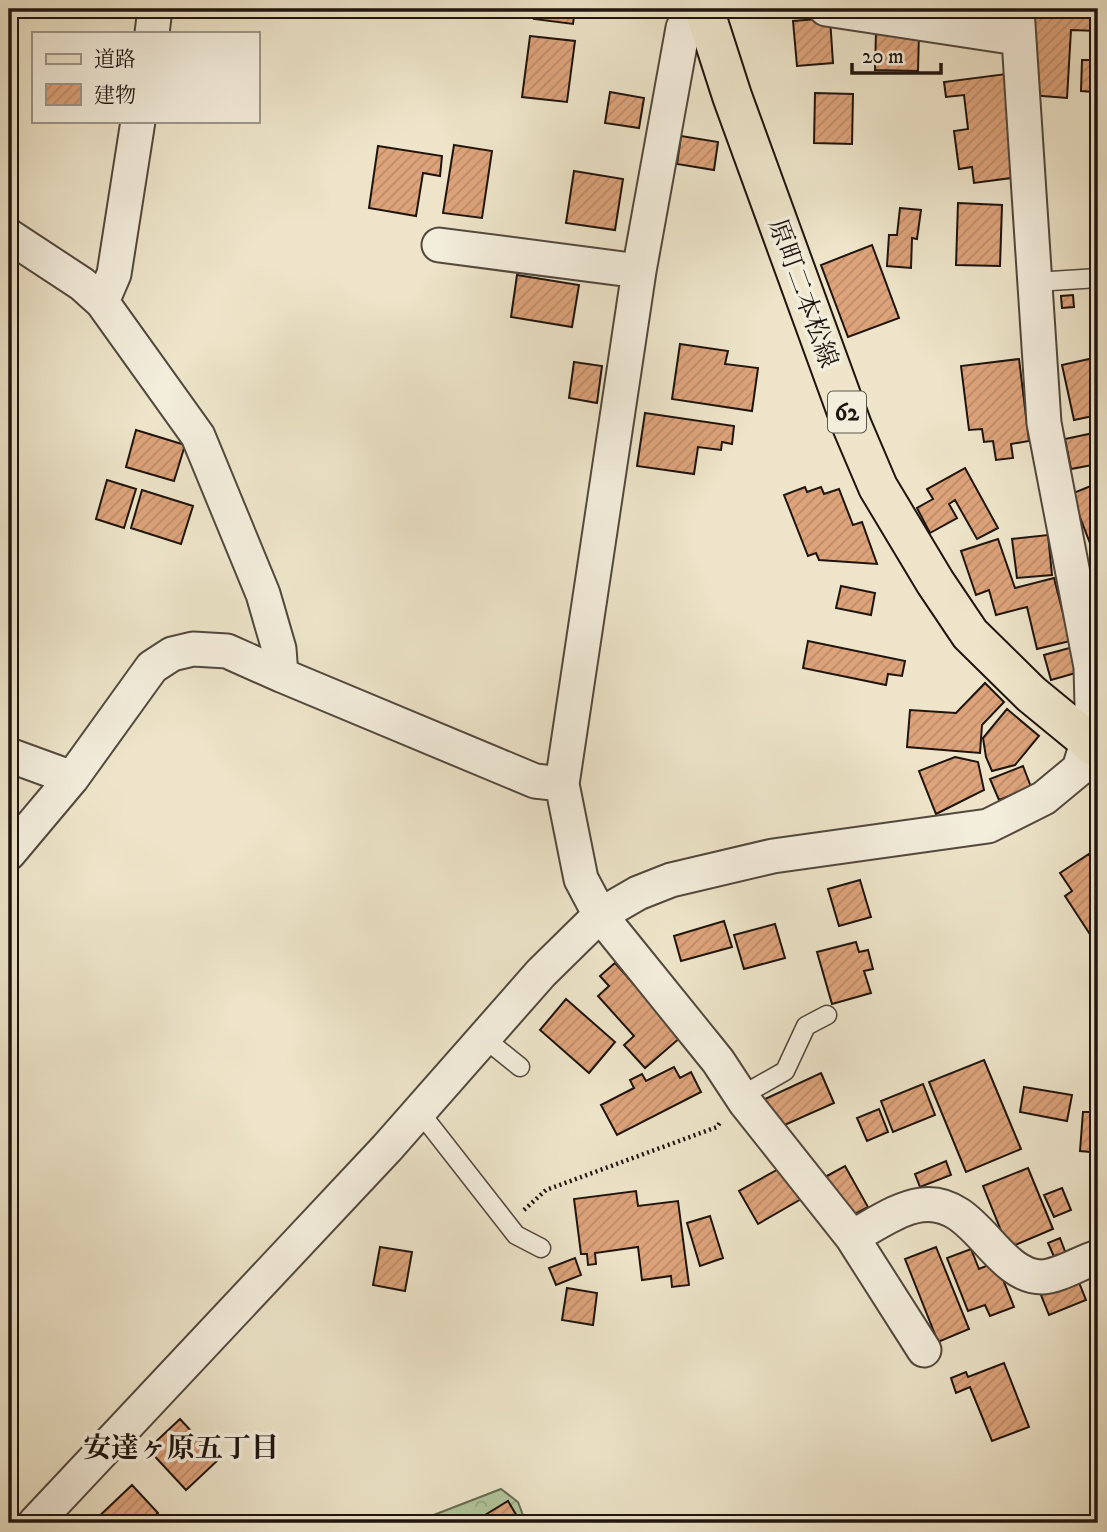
<svg xmlns="http://www.w3.org/2000/svg" width="1107" height="1532" font-family="'IM FELL DW Pica','Noto Serif JP',serif">
  <style>
    .forest { fill: url(#forest-crowns); stroke: #686c54; stroke-width: 2 }
    .building { fill: url(#building-hatch); stroke: #1f140e; stroke-width: 2 }
    .lines { fill: none; stroke-linecap: round; stroke-linejoin: round }
    .service-casing { stroke: #52483d; stroke-width: 21 }
    .minor-casing { stroke: #52483d; stroke-width: 37 }
    .primary-casing { stroke: #1f140e; stroke-width: 42 }
    .path { stroke: #1f140e; stroke-width: 4.5; stroke-dasharray: 2 3.5; stroke-linecap: butt }
    .service { stroke: #f3eddc; stroke-width: 18 }
    .minor { stroke: #f3eddc; stroke-width: 33 }
    .primary { stroke: #ede4c9; stroke-width: 38 }
    .labels { text-anchor: middle; stroke-width: 7; stroke-linejoin: round; paint-order: stroke }
    .shield { fill: #f3eddc; stroke: #5f554c; stroke-width: 2 }
    .shield-label { font-size: 24px; font-weight: bold; fill: #1f140e }
    .street-label { font-size: 26px; fill: #1f140e; stroke: #f3eddc }
    .neighbourhood-label { font-size: 28px; font-weight: bold; fill: #1f140e; stroke: #f3eddc }
  </style>
  <defs>
    <pattern id="forest-crowns" width="20" height="18" patternUnits="userSpaceOnUse" patternTransform="scale(1.75)"><rect width="20" height="18" fill="#b2c59b"/><path d="M2 6a3 3 0 1 1 6 0M12 15a3 3 0 1 1 6 0" fill="none" stroke="#99a884"/></pattern>
    <pattern id="building-hatch" width="6" height="6" patternUnits="userSpaceOnUse" patternTransform="scale(1.75)"><rect width="6" height="6" fill="#dda37b"/><path d="M-1 1l2-2M0 6l6-6M5 7l2-2" fill="none" stroke="#bd8b69"/></pattern>
  </defs>
  <rect width="100%" height="100%" fill="#ede4c9"/>
  <filter id="stains"><feTurbulence type="fractalNoise" baseFrequency=".00286" numOctaves="4"/><feColorMatrix values="0 0 0 0 .2 0 0 0 0 .09 0 0 0 0 .02 0 0 0 .5 -.17"/></filter>
  <radialGradient id="worn" r=".72"><stop offset=".6" stop-color="#630" stop-opacity="0"/><stop offset="1" stop-color="#630" stop-opacity=".3"/></radialGradient>
  <!-- forest -->
  <path class="forest" d="M501,1489L518,1502L526,1523H413Z"/>
  <!-- building -->
  <path class="building" d="M536,9H575L573,24L534,19Z
    M1035,9H1098V31L1071,30L1067,98L1030,95Z
    M830,18L833,63L797,66L793,21Z
    M876,31L919,33L918,71L875,70Z
    M530,36L575,41L567,102L522,97Z
    M1082,60H1096L1094,92L1081,91Z
    M1006,74L1019,177L974,183L972,167L959,169L954,131L968,129L964,95L946,97L944,82Z
    M610,92L644,98L639,128L605,123Z
    M815,93L853,94L852,144L814,143Z
    M681,136L718,142L714,170L677,164Z
    M454,145L492,151L482,218L443,213Z
    M378,146L442,156L440,176L423,173L416,216L369,208Z
    M574,171L623,179L615,230L566,223Z
    M958,203L1002,205L1000,266L956,265Z
    M900,208L921,210L917,239L912,238L911,268L887,266L889,235H897Z
    M872,245L899,318L848,337L821,265Z
    M517,275L579,285L572,327L511,317Z
    M1073,295L1074,307L1062,308L1061,296Z
    M680,344L728,351L725,364L758,368L752,411L672,399Z
    M1098,357V415L1074,420L1062,365Z
    M1019,359L1029,441L1011,444L1013,458L996,460L993,441L984,442L982,429L969,430L961,366Z
    M574,362L602,366L597,403L569,398Z
    M645,413L734,426L732,444L722,442L721,450L698,447L694,474L637,466Z
    M136,430L185,445L174,481L126,467Z
    M1098,432V464L1071,469L1065,439Z
    M965,468L998,528L977,539L955,500L949,504L957,518L930,533L917,508L933,499L927,489Z
    M107,480L136,489L124,528L96,519Z
    M1098,483V564L1071,494Z
    M805,487L807,492L821,487L824,494L839,489L853,525L862,522L877,564L819,560L816,553L808,556L784,495Z
    M142,490L193,506L181,544L131,528Z
    M1048,535L1052,575L1017,578L1012,539Z
    M998,539L1015,588L1054,578L1070,641L1037,649L1027,607L996,615L989,590L976,595L961,551Z
    M841,586L875,593L871,615L836,608Z
    M808,641L905,661L902,676L888,674L886,685L803,668Z
    M1073,647L1079,672L1051,680L1044,655Z
    M985,683L1004,702L982,725L980,753L907,747L910,710L956,713Z
    M1007,709L1039,736L1015,765L992,771L986,757L983,738Z
    M955,757L978,762L984,790L936,814L919,771Z
    M1023,766L1031,787L999,800L990,779Z
    M1089,854L1098,868V936L1093,939L1065,896L1072,891L1060,873Z
    M860,880L871,917L839,926L828,889Z
    M724,921L732,947L681,961L674,936Z
    M775,924L785,958L744,969L734,935Z
    M856,942L859,952L868,950L873,969L864,971L871,993L832,1004L817,952Z
    M615,963L681,1037L645,1068L624,1045L634,1036L598,996L609,986L600,976Z
    M566,999L615,1042L589,1073L540,1030Z
    M984,1060L1021,1149L966,1172L929,1082Z
    M674,1067L680,1078L691,1072L701,1092L617,1135L601,1105L634,1088L630,1080L642,1074L646,1081Z
    M821,1073L834,1103L778,1128L765,1099Z
    M923,1084L935,1115L893,1132L881,1101Z
    M1024,1087L1072,1095L1067,1121L1020,1112Z
    M879,1109L888,1132L867,1141L857,1118Z
    M1083,1112H1093L1090,1152L1080,1151Z
    M946,1161L951,1175L920,1187L915,1174Z
    M784,1166L803,1198L758,1224L739,1191Z
    M845,1166L868,1207L848,1218L825,1177Z
    M1028,1168L1053,1229L1008,1248L983,1186Z
    M1062,1188L1071,1210L1054,1217L1044,1195Z
    M636,1191L638,1206L678,1201L689,1285L672,1287L671,1276L642,1280L638,1247L595,1253L596,1264L588,1265L587,1254H581L574,1199Z
    M710,1216L723,1258L700,1266L687,1223Z
    M1060,1238L1066,1254L1055,1259L1048,1243Z
    M380,1247L412,1252L405,1291L373,1285Z
    M936,1247L969,1329L938,1342L905,1259Z
    M971,1249L979,1269L996,1262L1014,1307L990,1316L985,1305L968,1311L947,1258Z
    M575,1258L581,1275L556,1285L549,1268Z
    M1078,1280L1086,1300L1049,1315L1041,1295Z
    M567,1288L597,1293L593,1325L562,1320Z
    M1004,1363L1029,1427L992,1441L970,1387L956,1393L951,1378L966,1372L968,1377Z
    M180,1419L218,1460L186,1490L148,1449Z
    M132,1485L158,1513L148,1523H96L94,1521Z
    M508,1501L521,1523H490L485,1515Z"/>
  <g class="lines">
    <!-- service casing -->
    <g class="service-casing">
      <path id="service" d="M1035,282L1098,278
        M484,1038L520,1067
        M741,1096L785,1071L806,1026L827,1015
        M419,1111L516,1235L541,1248"/>
    </g>
    <!-- minor casing -->
    <g class="minor-casing">
      <path id="minor" d="M693,9L683,28L639,271L562,784L581,879L600,915L718,1061L745,1102L852,1237L924,1350
        M826,9L1017,38
        M152,33L155,9
        M9,236L82,284L102,302L198,436L263,594L279,649L281,675L535,781L562,784
        M439,245L639,271
        M102,302L114,274L138,121
        M9,755L72,778L152,667L172,654L193,649L227,651L281,675
        M9,853L72,778
        M852,1237C873,1226 898,1208 921,1205C976,1197 995,1277 1042,1277C1060,1276 1081,1262 1098,1257
        M35,1523L387,1148L541,973L600,915L638,893L671,880L773,856L988,826L1044,798L1079,769L1088,740L1092,706L1091,667L1044,423L1017,9"/>
    </g>
    <!-- primary casing -->
    <g class="primary-casing">
      <path id="primary" d="M704,9L732,96L852,426L878,487L935,582L970,634L1031,694L1098,749"/>
    </g>
    <!-- path -->
    <path class="path" d="M524,1210L546,1190L717,1127L721,1121"/>
    <!-- service -->
    <use href="#service" class="service"/>
    <!-- minor -->
    <use href="#minor" class="minor"/>
    <!-- primary -->
    <use href="#primary" class="primary"/>
  </g>
  <g class="labels">
    <!-- shield labels -->
    <rect class="shield" x="828" y="391.5" width="38" height="41" rx="5"/>
    <g class="shield-label">
      <text x="847" y="420">62</text>
    </g>
    <!-- street labels -->
    <g class="street-label">
      <text transform="translate(804 293) rotate(70)" y="9">原町二本松線</text>
    </g>
    <!-- neighbourhood labels -->
    <g class="neighbourhood-label">
      <text x="181" y="1457">安達ヶ原五丁目</text>
    </g>
  </g>
  <!-- margin -->
  <rect width="1107" height="1532" fill="none" stroke="#ede4c9" stroke-width="35"/>
  <rect x="10" y="10" width="1086" height="1511" fill="none" stroke="#1f140e" stroke-width="3.5"/>
  <rect x="18" y="18" width="1072" height="1497" fill="none" stroke="#1f140e" stroke-width="2"/>
  <!-- legend -->
  <rect x="32" y="32" width="228" height="91" fill="#f3eddc" stroke="#9e968a" stroke-width="2"/>
  <rect x="46" y="54" width="35" height="10" fill="#ede4c9" stroke="#9e968a" stroke-width="2"/>
  <text x="94" y="66" font-size="21" fill="#1f140e">道路</text>
  <rect x="46" y="84" width="35" height="21" fill="url(#building-hatch)" stroke="#9e968a" stroke-width="2"/>
  <text x="94" y="102" font-size="21" fill="#1f140e">建物</text>
  <!-- scale -->
  <path d="M852 63v10h89v-10" fill="none" stroke="#1f140e" stroke-width="3.5"/>
  <text x="862" y="63" font-size="21" fill="#1f140e" stroke="#f3eddc" stroke-width="5" paint-order="stroke">20 m</text>
  <rect width="100%" height="100%" filter="url(#stains)"/>
  <rect width="100%" height="100%" fill="url(#worn)"/>
</svg>
